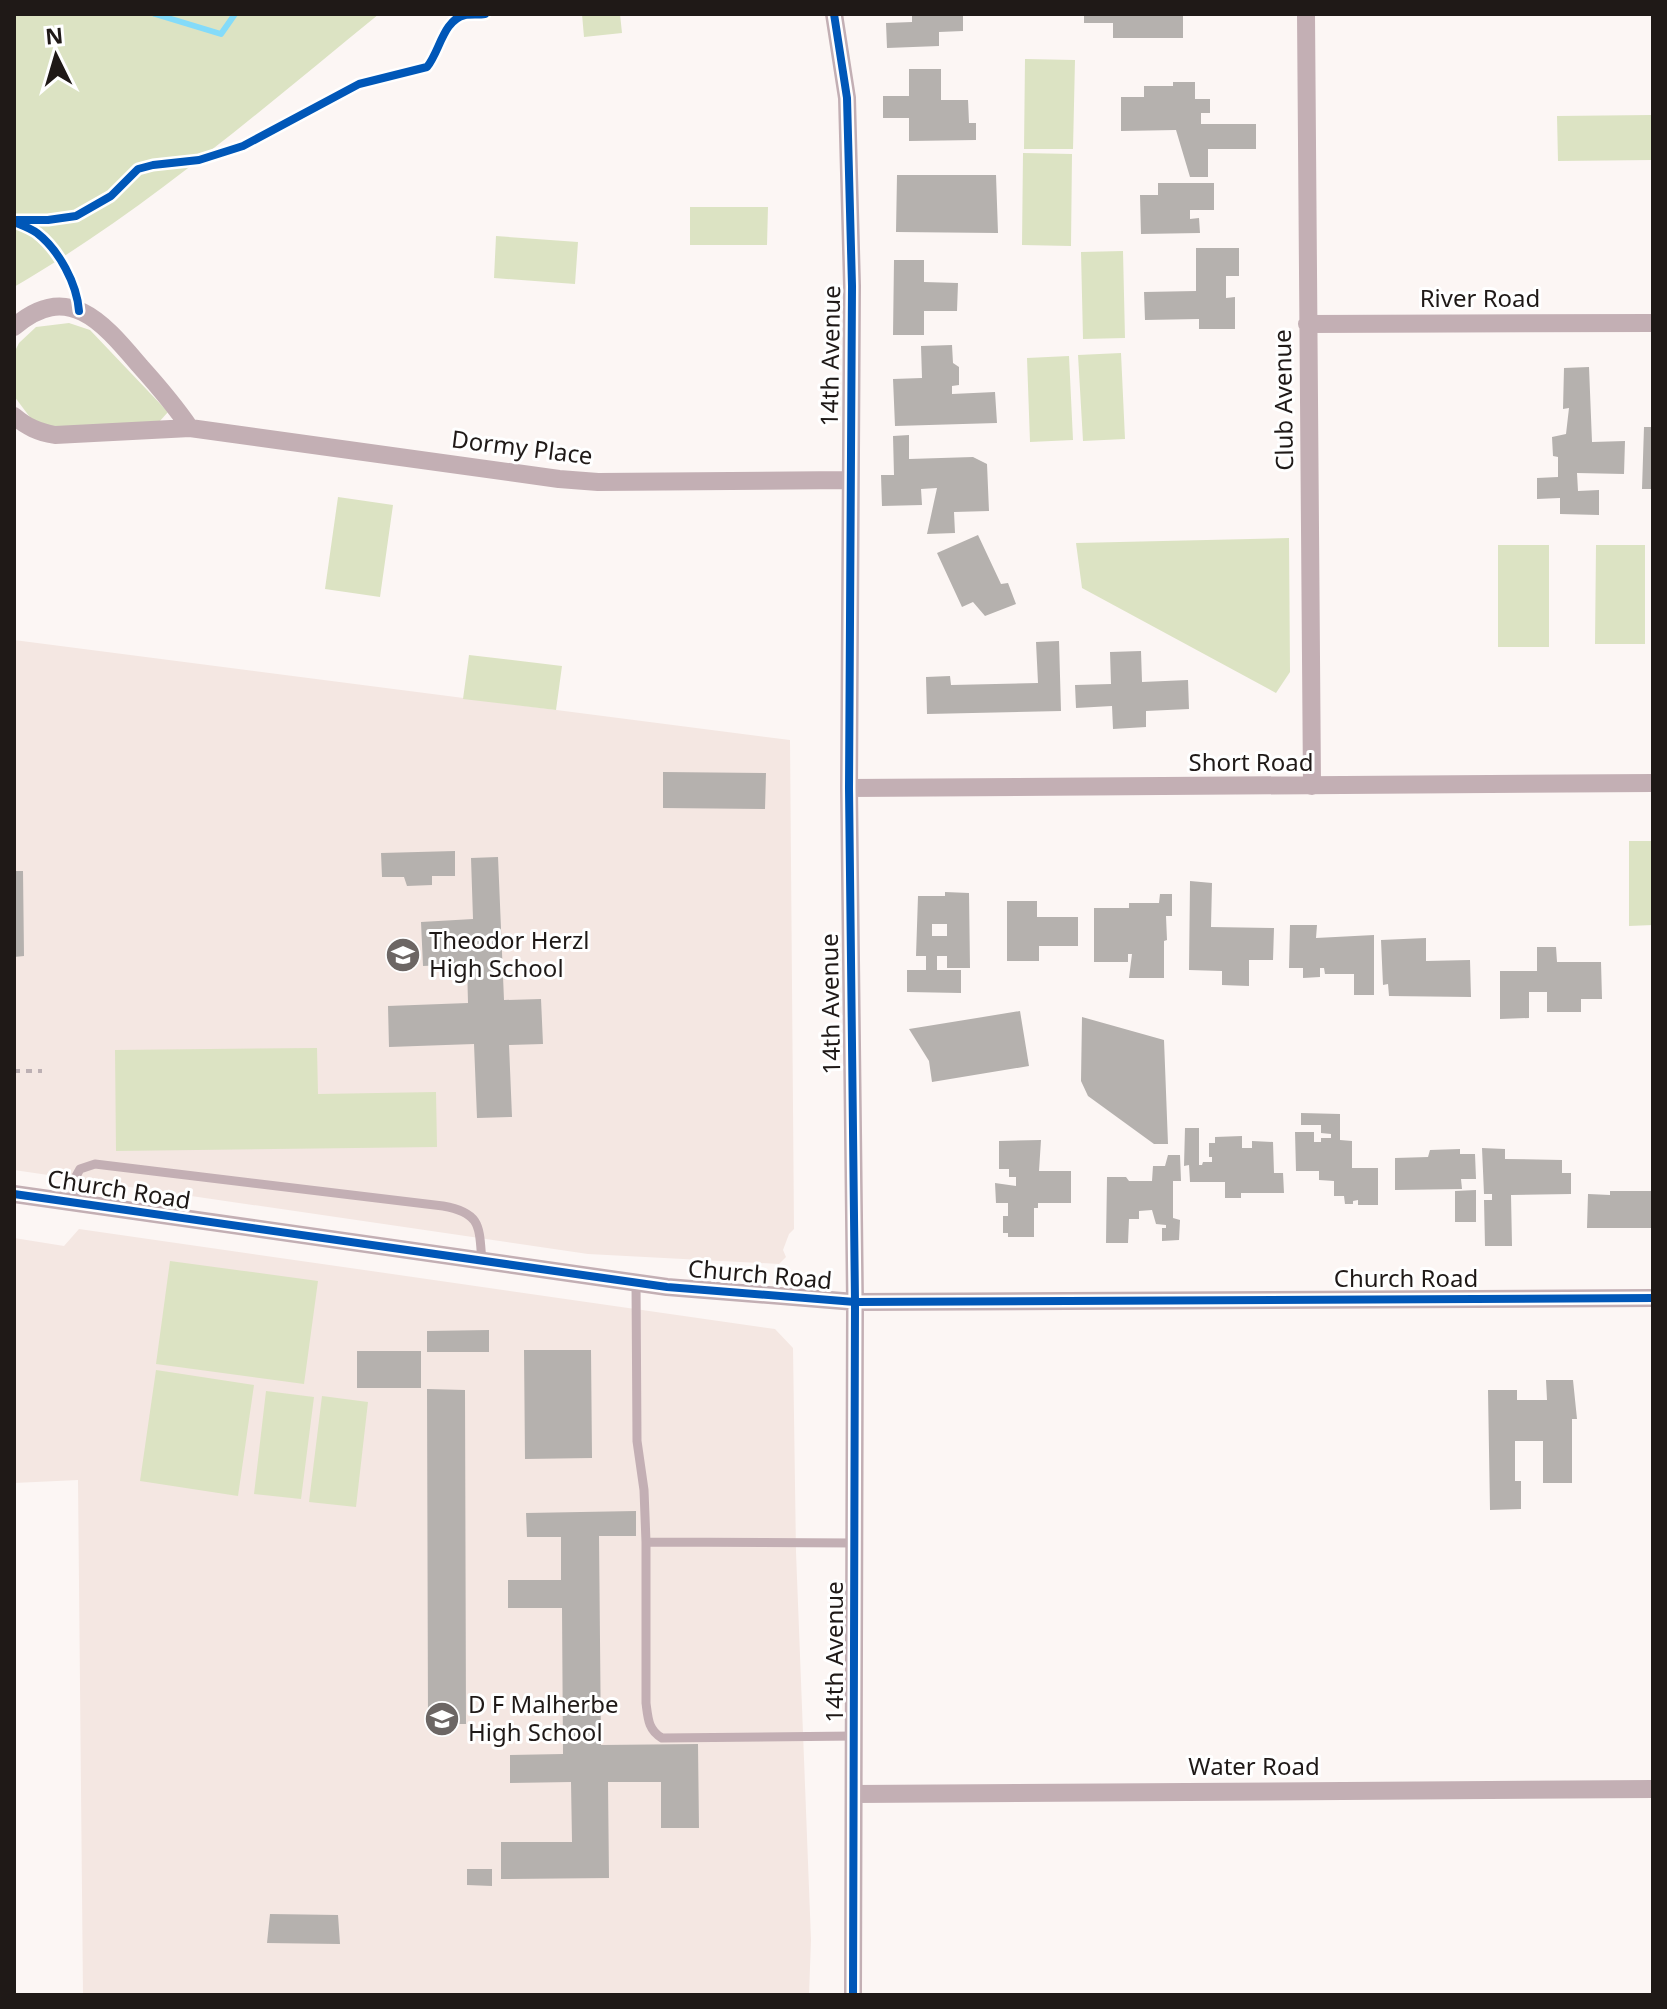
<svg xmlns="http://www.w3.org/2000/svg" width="1667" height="2009" font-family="'Noto Sans',sans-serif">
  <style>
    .built { fill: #f4e7e2 }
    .green { fill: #dce3c3 }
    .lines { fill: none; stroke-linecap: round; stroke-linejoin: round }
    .stream { stroke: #84dbf9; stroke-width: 6 }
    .building { fill: #b5b1ae; fill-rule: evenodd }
    .path { stroke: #bcb0b3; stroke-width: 4; stroke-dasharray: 6 6; stroke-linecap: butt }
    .service { stroke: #c3afb4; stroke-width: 9 }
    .minor { stroke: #c3afb4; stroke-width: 18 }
    .cycleway-casing { stroke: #fff; stroke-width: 13 }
    .cycleway { stroke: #0057b8; stroke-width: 8 }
    .labels { text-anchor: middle; stroke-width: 6; stroke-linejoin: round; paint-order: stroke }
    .street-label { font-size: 24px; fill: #1f1917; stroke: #fff }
    .poi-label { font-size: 24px; fill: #1f1917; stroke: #fff; text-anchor: start }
  </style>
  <rect width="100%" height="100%" fill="#fcf6f4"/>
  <!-- built -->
  <path class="built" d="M14,640L790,740L794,1229L789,1234L783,1250L786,1257L779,1264L588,1254L14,1170Z
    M79,1229L775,1329L793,1348L796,1552L811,1940L809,1995H83L78,1480L14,1483V1238L64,1246Z"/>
  <!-- green -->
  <path class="green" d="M14,14H379C261,110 146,210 14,287Z
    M582,14H620L622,33L584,37Z
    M1025,59L1075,60L1073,149H1024Z
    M1651,115L1652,160L1558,161L1557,116Z
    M1023,153L1072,154L1071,246L1022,245Z
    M690,207H768L767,245H690Z
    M496,236L578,242L575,284L494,278Z
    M1123,251L1125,338L1083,339L1081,252Z
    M69,323L90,330L168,412L159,422L59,429L32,420L14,396V353L19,343L36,327Z
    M1121,353L1125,439L1083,441L1078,355Z
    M1069,356L1073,440L1030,442L1027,358Z
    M338,497L393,505L380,597L325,589Z
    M1289,538L1290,672L1276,693L1082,588L1076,543Z
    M1498,545H1549V647H1498Z
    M1596,545H1645V644H1595Z
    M469,655L562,666L556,710L463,699Z
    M1629,841H1653V925L1629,926Z
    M317,1048L318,1094L436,1092L437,1147L116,1151L115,1050Z
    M170,1261L318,1281L304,1384L156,1364Z
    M156,1370L254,1385L238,1496L140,1481Z
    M266,1391L314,1397L301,1499L254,1494Z
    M322,1396L368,1402L356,1507L309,1502Z"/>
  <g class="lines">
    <!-- stream -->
    <path class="stream" d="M155,14L221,34L235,14"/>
  </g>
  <!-- building -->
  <path class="building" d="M912,14H963V31L939,32V46L887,48L886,23L912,22Z
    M1084,14H1183V38H1113V23H1084Z
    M909,69H941V100H968L969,123H976V140L909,141V118H883V96H909Z
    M1173,82H1195V99H1210V113H1201V124H1256V149H1208V177H1190L1176,130L1121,131V97H1144V86H1173Z
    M897,175H996L998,233L896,232Z
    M1158,183H1214V210H1190V219L1199,218L1200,233L1141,234L1140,195H1158Z
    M1196,248H1239V276H1226V298L1235,297V329H1199V319L1145,320L1144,292L1196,291Z
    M894,260H924V282L958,283L957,311H924V335H893Z
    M952,345L953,363L959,367V385L952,386V394L995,392L997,423L895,426L893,379L922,378L921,346Z
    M1589,367L1592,442L1625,441L1624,474L1577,473L1578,491L1599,490V515L1560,514V498L1537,499V478L1558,477V457L1553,456L1552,437L1566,434L1569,408L1563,409L1564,368Z
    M1644,427H1653V489H1642Z
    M909,435V459L973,457L987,464L989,511L954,512L955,533L927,534L937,488L921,489L922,505L882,506L881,475H894L893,436Z
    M978,535L1001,584L1008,583L1016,604L985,616L973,602L962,607L937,553Z
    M1059,641L1061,711L927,714L926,677L950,676L951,685L1038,683L1036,642Z
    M1141,651L1142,682L1188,680L1189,709L1146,711V727L1113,729L1112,706L1076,708L1075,685L1111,684L1110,652Z
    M663,772L766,773L765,809L663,808Z
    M455,851V876H432V885L407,886L404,877H382L381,853Z
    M498,857L504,1000L541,999L543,1044L509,1045L512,1117L477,1118L474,1044L389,1047L388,1006L468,1003L467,964L423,966L421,922L473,919L471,858Z
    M14,871H23L24,956L14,957Z
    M1190,881L1212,883L1211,927L1274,928L1273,960H1249V986L1222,985V971L1189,970Z
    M945,892L969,893L970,968H947V956H937V970H961V993L907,992V970H926V956H916L918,896H945ZM932,924H947V936H932Z
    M1160,894H1172V916H1166L1167,940L1164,941V978H1129L1132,954H1128V962H1094V908H1129V903H1159Z
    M1007,901H1037V917H1078V946H1039V961H1007Z
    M1290,925H1317L1316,938L1374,935V995H1354V974H1325L1324,968H1320V977L1303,978V968H1289Z
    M1426,938V961L1470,960L1471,997L1389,996L1388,984L1383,985L1381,940Z
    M1537,947H1556L1557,962H1601L1602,999H1581V1012H1547V992H1529V1018L1500,1019V971H1537Z
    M1020,1011L1029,1066L932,1082L929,1061L909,1029Z
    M1082,1017L1164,1040L1168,1144H1154L1088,1096L1081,1081Z
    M1301,1113L1340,1114V1140L1352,1141V1168H1378V1205H1358V1200L1353,1201V1204H1345L1344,1196H1334V1181L1319,1180V1171H1296L1295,1132H1314V1142H1321V1138H1331V1134L1321,1133V1125H1301Z
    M1185,1128H1199V1165H1202L1203,1162H1212V1157H1209V1143H1215V1137L1242,1136V1148H1252V1141L1273,1142L1274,1173H1283L1284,1193H1241V1198H1225V1182H1190L1189,1165L1184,1166Z
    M1041,1140L1039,1171H1071V1203H1038V1208H1034V1237H1008V1233H1003V1216H1008V1203H996L995,1183L1016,1186V1177H1009V1169H999V1141Z
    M1482,1148L1505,1149V1159L1562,1160V1173H1571V1194L1511,1195L1512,1246H1485L1484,1200H1492V1194H1484Z
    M1460,1149V1154H1475L1476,1179H1461L1462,1189L1395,1190V1158L1428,1157L1430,1150Z
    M1168,1155H1180L1181,1181H1173V1218L1180,1220L1179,1240L1162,1241V1228H1166V1225L1156,1224L1152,1210L1139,1211V1219H1129L1128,1243H1106L1107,1177H1126L1129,1181H1152L1153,1166H1165Z
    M1476,1190V1222H1455V1191Z
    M1610,1191H1653V1228H1587L1588,1194L1610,1195Z
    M489,1330V1352H427V1331Z
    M524,1350H591L592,1458L525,1459Z
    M357,1351H421V1388H357Z
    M1546,1380H1573L1577,1419H1572V1483H1543V1441H1515V1481H1521V1509L1490,1510L1488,1390H1517V1400H1547Z
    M427,1389L465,1390L466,1724H428Z
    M636,1511V1536H599L601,1745L698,1744L699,1828H661V1782H608L609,1878L501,1879V1842H572L571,1782L510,1783V1755L563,1754L562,1608H508V1580H561V1537H527L526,1513Z
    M467,1869H492V1886L467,1885Z
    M270,1914L338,1915L340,1944L267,1943Z"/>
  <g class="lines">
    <!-- path -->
    <path class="path" d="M14,1071H42"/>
    <!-- service -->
    <path class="service" d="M72,1203L75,1178L80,1169L95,1164L443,1206C482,1213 479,1227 482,1262
      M636,1282L637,1441L644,1490L646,1542V1703C648,1718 648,1730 662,1738L855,1736
      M646,1542L855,1543"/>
    <!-- minor -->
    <path class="minor" d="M834,14L847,98L852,286L849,788L855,1302L853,1995
      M1306,14L1312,786
      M1307,324L1653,323
      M14,327C69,279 105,325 140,366C158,386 175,406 190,428
      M14,416C27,427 38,432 55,435L190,428L559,479L598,482L849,480
      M849,788L1653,783
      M14,1194L667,1287L855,1302L1653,1298
      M855,1794L1653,1789"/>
    <!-- cycleway casing -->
    <g class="cycleway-casing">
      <path id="cycleway" d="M834,14L847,98L852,286L849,788L855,1302L853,1995
        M14,220H48L76,216L111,196L138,169L153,165L199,160L243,146L359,84L427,67C440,51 443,20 465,15C471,14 479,15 485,14
        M14,222C21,225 30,228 37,233C59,250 77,284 79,311
        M14,1194L667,1287L855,1302L1653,1298"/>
    </g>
    <!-- cycleway -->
    <use href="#cycleway" class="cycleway"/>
  </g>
  <!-- icons -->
  <defs>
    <g id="school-disc" transform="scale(1.8)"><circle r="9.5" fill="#6c6664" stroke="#fff"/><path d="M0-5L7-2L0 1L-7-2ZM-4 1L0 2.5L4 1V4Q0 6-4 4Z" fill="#fff"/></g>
  </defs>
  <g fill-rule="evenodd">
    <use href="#school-disc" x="403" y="955"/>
    <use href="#school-disc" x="442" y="1719"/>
  </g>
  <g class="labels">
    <!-- street labels -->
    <g class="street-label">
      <text x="1480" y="307">River Road</text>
      <text transform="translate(831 356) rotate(-89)" y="8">14th Avenue</text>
      <text transform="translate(1284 400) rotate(-91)" y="8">Club Avenue</text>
      <text transform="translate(522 448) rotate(7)" y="8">Dormy Place</text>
      <text x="1251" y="771">Short Road</text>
      <text transform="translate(831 1004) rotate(-91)" y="8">14th Avenue</text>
      <text transform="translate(119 1190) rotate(9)" y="8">Church Road</text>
      <text transform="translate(760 1275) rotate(5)" y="8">Church Road</text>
      <text x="1406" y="1287">Church Road</text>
      <text transform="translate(835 1652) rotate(-90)" y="8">14th Avenue</text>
      <text x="1254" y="1775">Water Road</text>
    </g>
    <!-- poi labels -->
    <g class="poi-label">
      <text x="429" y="949">Theodor Herzl<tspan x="429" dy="28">High School</tspan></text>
      <text x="468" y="1713">D F Malherbe<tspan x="468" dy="28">High School</tspan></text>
    </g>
  </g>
  <!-- border -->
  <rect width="1667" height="2009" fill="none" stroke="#1f1917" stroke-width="32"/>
  <!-- north arrow -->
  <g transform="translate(56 56) rotate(355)" stroke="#ffffff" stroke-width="6" paint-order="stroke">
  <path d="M0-6L14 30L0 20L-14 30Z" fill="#1f1917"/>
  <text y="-12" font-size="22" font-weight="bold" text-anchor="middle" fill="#1f1917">N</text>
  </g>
</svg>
